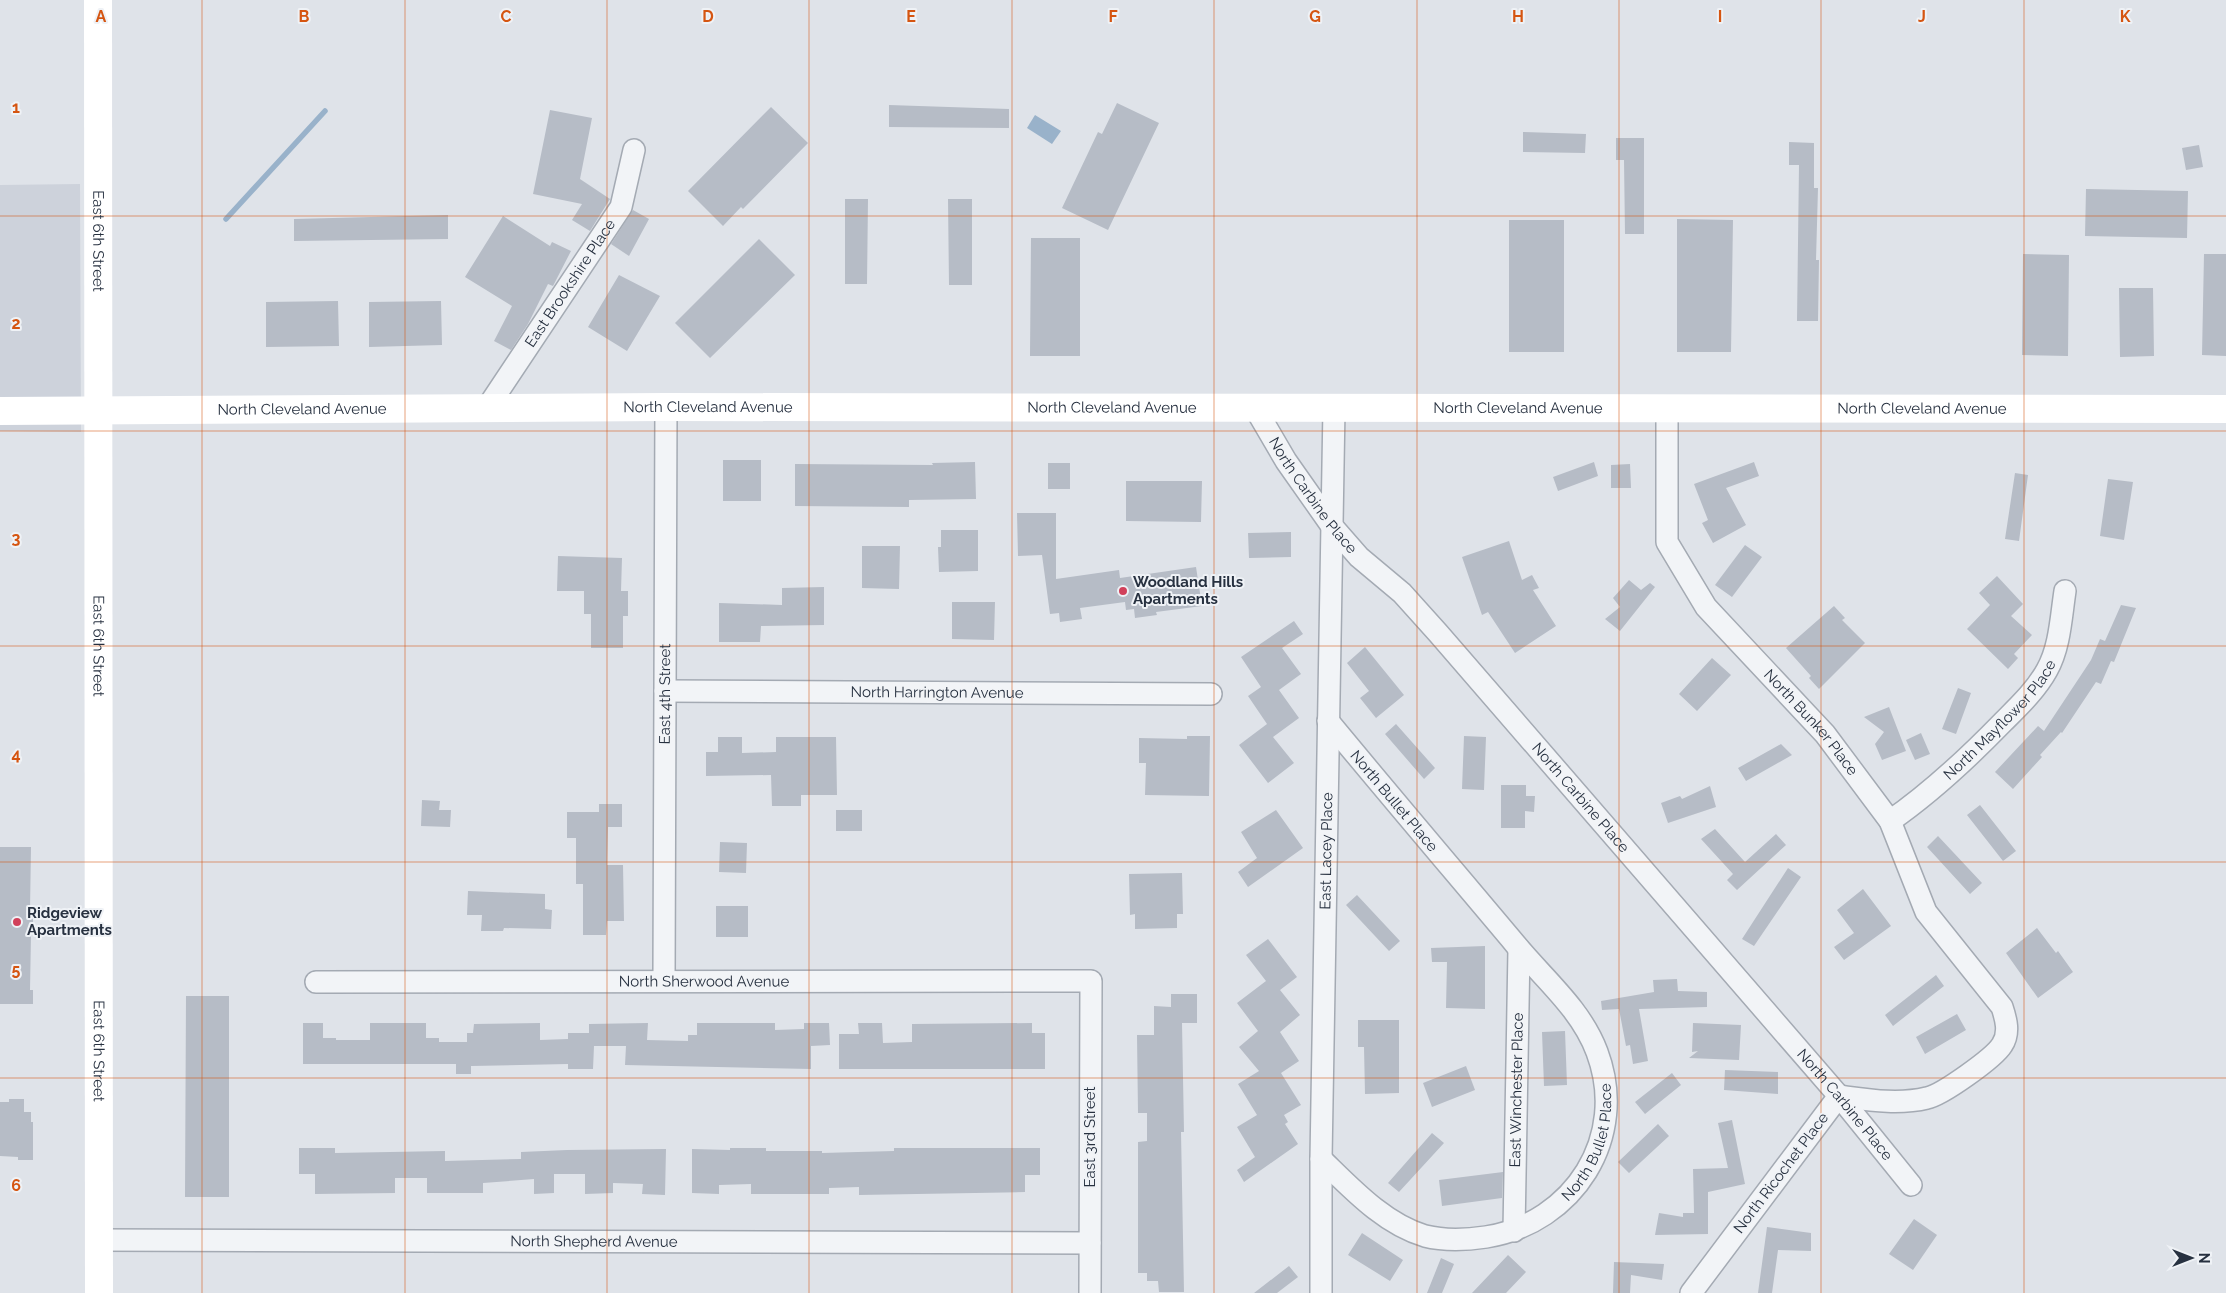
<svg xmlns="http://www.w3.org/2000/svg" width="2226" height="1293" font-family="Raleway,sans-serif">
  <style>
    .built { fill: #cdd2db }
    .water { fill: #99b2ca }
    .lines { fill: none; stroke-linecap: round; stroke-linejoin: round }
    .stream { stroke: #99b2ca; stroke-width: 5.5 }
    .building { fill: #b6bcc6 }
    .street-casing { stroke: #a4aab3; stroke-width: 24 }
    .street { stroke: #f2f4f7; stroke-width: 21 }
    .secondary { stroke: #fff; stroke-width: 28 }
    .grid { fill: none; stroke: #d55511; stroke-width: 1; stroke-opacity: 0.55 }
    .poi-dot { fill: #d1405a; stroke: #eff2f6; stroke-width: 2 }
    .labels { text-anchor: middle; stroke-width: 4; stroke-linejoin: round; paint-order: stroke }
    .street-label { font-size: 15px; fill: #273140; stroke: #eff2f6 }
    .poi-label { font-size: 15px; font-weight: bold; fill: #273140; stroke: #eff2f6; text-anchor: start }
    .grid-label { font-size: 16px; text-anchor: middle; font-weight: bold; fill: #d55511; stroke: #eff2f6; stroke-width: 4; stroke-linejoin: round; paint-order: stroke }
  </style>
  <rect width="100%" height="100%" fill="#dfe3e9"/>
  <!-- built -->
  <path class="built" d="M80,184L81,432L0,431V185Z"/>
  <!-- water -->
  <path class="water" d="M1035,115L1061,131L1052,144L1027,128Z"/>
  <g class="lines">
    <!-- stream -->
    <path class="stream" d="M226,219L325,111"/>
  </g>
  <!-- building -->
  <path class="building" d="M1117,103L1159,123L1108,230L1062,208L1098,132L1102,134Z
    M889,105L1009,109V128L889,127Z
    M771,107L808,143L743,209L741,207L723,226L688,191Z
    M550,110L592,118L580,179L610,199L590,231L572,220L582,204L533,194Z
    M1523,132L1586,134L1585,153L1523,152Z
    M1616,138H1644V234H1625L1624,160H1616Z
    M1789,142L1814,143V188H1818L1816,260H1819L1818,321H1797L1799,165H1789Z
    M2199,145L2203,167L2186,170L2182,148Z
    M2086,189L2188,191L2187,238L2085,236Z
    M845,199H868L867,284H845Z
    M948,199H972V285H949Z
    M633,210L649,219L629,256L611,244Z
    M448,215V239L294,241V219Z
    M503,216L550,246L552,242L571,251L553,286L548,284L528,324L511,350L494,341L512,306L465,277Z
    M1677,219L1733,220L1731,352H1677Z
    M1509,220H1564V352H1509Z
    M1031,238H1080V356H1030Z
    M759,239L795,275L710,358L675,323Z
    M2023,254L2069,255L2068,356L2022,355Z
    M2204,254H2226V356L2202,355Z
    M619,275L660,296L627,351L588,327Z
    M2119,288H2153L2154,356L2120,357Z
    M338,301L339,346L266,347V302Z
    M441,301L442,345L369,347V302Z
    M723,460H761V501H723Z
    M975,462L976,499L909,500V507L795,506V464L933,465L932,463Z
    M1594,462L1598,476L1558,491L1553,477Z
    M1754,462L1759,476L1726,488L1746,525L1713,543L1702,523L1708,520L1694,484Z
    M1048,463H1070V489H1048Z
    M1630,464L1631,488H1611V465Z
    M2015,473L2028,475L2019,541L2005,539Z
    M2108,479L2133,482L2124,540L2100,536Z
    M1126,481H1202L1201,522L1126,521Z
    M1017,513H1056V579L1119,570L1120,578L1196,567L1202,606L1156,612L1157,615L1135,618L1134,609L1126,610L1125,602L1080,608L1082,619L1060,622L1059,613L1050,614L1042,555L1018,556Z
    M941,530H978V571L939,572L938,547H941Z
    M1291,532V557L1249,558L1248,533Z
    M1509,541L1522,580L1532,575L1539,588L1533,590L1556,626L1515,653L1488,612L1482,615L1462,557Z
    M1745,545L1762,557L1732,597L1715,585Z
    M862,546H900L899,589L862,588Z
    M558,556L622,558L621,591H628V616H623V648H591V614H584V591H557Z
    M1997,576L2023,604L2011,616L2032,635L2014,654L2018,658L2008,669L1967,629L1990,605L1979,593Z
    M1629,580L1641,590L1650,583L1655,587L1620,631L1605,619L1620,607L1613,598Z
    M824,587V625L761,626L760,642H719V603L782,605V588Z
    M952,602H995L994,640L952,639Z
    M2121,605L2136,608L2114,662L2111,661L2101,684L2096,682L2062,733L2061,732L2040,755L2042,757L2013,789L1995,772L2038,726L2044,731L2091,660L2100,639L2105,641Z
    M1834,606L1845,618L1842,620L1865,643L1819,689L1809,678L1811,676L1786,648Z
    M1294,621L1303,634L1282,648L1301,674L1279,690L1299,718L1273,737L1294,763L1268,783L1239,745L1267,724L1248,696L1261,687L1241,657Z
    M1365,647L1404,695L1376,718L1360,698L1369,691L1347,663Z
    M1712,658L1731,675L1697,711L1679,694Z
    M1958,688L1971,693L1956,734L1942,729Z
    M1889,707L1906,751L1882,760L1875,744L1884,732L1864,717Z
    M1396,724L1435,768L1424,779L1385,734Z
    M1921,733L1930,754L1915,760L1906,740Z
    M1187,736H1210L1209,796L1145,795L1146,763H1139V738L1187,739Z
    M1464,736L1486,737L1484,790L1462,789Z
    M718,737H742V753L776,752V737H836L837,795H801V806H772L771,775L706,776V752H718Z
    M1781,744L1792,755L1746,781L1738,768Z
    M1501,785H1526V796H1535L1534,812L1525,811V828H1501Z
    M1710,786L1716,807L1668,823L1661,803L1680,796L1682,799Z
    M422,800L440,801L439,810H451L450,827L421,826Z
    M599,804H622V827H608L607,865H623L624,921H607L606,935H583V884H576V838H567V812H599Z
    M1980,805L2016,851L2003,861L1967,815Z
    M836,810H862V831H836Z
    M1276,810L1303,848L1248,887L1238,872L1257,858L1241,832Z
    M1715,829L1745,862L1776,834L1786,845L1737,890L1727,880L1733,874L1701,839Z
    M1938,836L1982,883L1970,894L1927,847Z
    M720,842L747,843L746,873L719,872Z
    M0,847H31L30,910H33V934H31L30,990H33V1004H0Z
    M1788,868L1801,877L1754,946L1742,939Z
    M1182,873L1183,914H1177V928L1135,929V914L1130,915L1129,874Z
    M1863,889L1891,926L1844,960L1834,947L1854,933L1837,910Z
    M468,891L545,894V909L552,910L551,929L504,928L503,931H481L482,915H467Z
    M1357,895L1400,941L1389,951L1346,905Z
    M716,906H748V937H716Z
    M2037,928L2056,953L2058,951L2073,972L2038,998L2006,953Z
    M1268,939L1297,977L1280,990L1300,1015L1280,1032L1299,1061L1281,1073L1301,1105L1284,1115L1288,1122L1285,1124L1298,1144L1244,1182L1237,1170L1255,1157L1237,1127L1257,1115L1238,1084L1259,1071L1239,1047L1258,1031L1237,1003L1266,981L1246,955Z
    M1485,946V1009L1446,1008L1447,962H1432L1431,948Z
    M1936,975L1944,986L1893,1026L1885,1015Z
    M1677,979L1678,991L1707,992V1007L1639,1009L1648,1061L1633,1064L1630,1045L1626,1046L1619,1009L1602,1010L1601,1001L1654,992L1653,980Z
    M1171,994H1197V1023H1182L1184,1132H1181L1184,1292H1159L1158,1281H1147V1273H1138V1142L1147,1141V1113H1138L1137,1035H1154V1006L1171,1007Z
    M186,996H229V1197H185Z
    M1957,1014L1966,1030L1925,1054L1916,1037Z
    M1358,1020H1399V1093L1365,1094L1364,1047H1358Z
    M303,1023H323V1038H336V1040H370V1023H426V1038H439V1042H467V1033H473L474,1024L540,1023V1040L568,1039V1033H589V1024L648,1023L647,1040L688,1041V1035H697V1023H775V1030L804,1029V1023H829L830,1045L811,1046V1069L625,1065L626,1046H594L593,1069H568V1064L471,1066V1074H456V1064H303Z
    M858,1023H882L883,1043L912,1042V1024L1032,1023V1033H1045V1069H839V1034H859Z
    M1693,1023L1741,1025L1739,1060L1689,1058L1698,1051L1692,1052Z
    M1565,1031L1567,1085L1544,1086L1542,1032Z
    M1466,1066L1475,1090L1432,1107L1423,1083Z
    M1725,1070L1778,1072V1094L1724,1090Z
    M1672,1073L1681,1085L1645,1114L1635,1102Z
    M9,1099H24V1112H31V1122H33V1160H18V1157L0,1156V1102H9Z
    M1732,1120L1745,1184L1708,1192V1234L1655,1235L1659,1213L1683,1217V1213H1694L1693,1169L1728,1168L1718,1123Z
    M1658,1124L1669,1136L1629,1173L1618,1162Z
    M1432,1133L1444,1143L1399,1192L1388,1183Z
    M299,1148H335V1153L445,1151V1161L521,1159V1152L567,1150L666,1149L665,1195L642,1194L643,1184L613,1183V1193L585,1194V1174H554V1193L534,1194V1179L483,1183V1193H427V1178H395V1193L315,1194V1174H299Z
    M730,1148H766V1151H822V1153L894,1151V1148H1040V1175H1025V1192L859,1195V1187L829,1188V1194H751V1184L719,1185V1194L692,1193V1149L730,1150Z
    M1503,1172L1502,1198L1442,1206L1439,1180Z
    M1914,1219L1937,1235L1913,1270L1889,1254Z
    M1767,1227L1811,1233V1251L1778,1250L1772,1293H1758Z
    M1362,1233L1403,1260L1390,1281L1348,1255Z
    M1508,1255L1526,1272L1506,1293H1472Z
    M1441,1258L1454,1264L1442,1293H1427Z
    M1614,1262L1664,1264L1662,1280L1631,1275L1630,1293H1613Z
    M1289,1266L1298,1277L1277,1293H1254Z"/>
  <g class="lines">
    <!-- street casing -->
    <g class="street-casing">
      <g id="street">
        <path id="s1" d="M487,408L621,207L634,150"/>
        <path id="s2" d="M1255,408L1286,461L1331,525L1359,557L1402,593L1438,633L1839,1096L1911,1185"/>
        <path id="s3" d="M1667,408V542L1706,607L1825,734L1890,821L1926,912L2002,1007C2006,1019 2010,1033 2002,1045C1994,1058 1942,1095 1927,1098C1898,1105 1869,1100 1839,1096L1691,1293"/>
        <path id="s4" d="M665,691L1211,694"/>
        <path id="s5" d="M1890,821C1932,792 1967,759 2003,722C2019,706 2036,690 2047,670C2060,647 2061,617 2065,591"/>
        <path id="s6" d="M664,980L666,407"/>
        <path id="s7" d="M316,982L1091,981L1090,1293"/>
        <path id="s8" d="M1321,1159C1351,1188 1384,1224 1425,1236C1445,1241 1466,1240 1486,1237C1574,1223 1629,1137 1597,1052C1581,1009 1544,979 1516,945C1453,870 1390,796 1328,721"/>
        <path id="s9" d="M1514,1231L1519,949"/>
        <path id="s10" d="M99,1240L1090,1243"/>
        <path id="s11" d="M1321,1293V1159L1334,408"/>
      </g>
    </g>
    <!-- street -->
    <use href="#street" class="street"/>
    <!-- secondary -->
    <g class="secondary">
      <path id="s12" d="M98,0L99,1293"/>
      <path id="s13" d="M0,411L666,407L2226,409"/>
    </g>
  </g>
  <!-- grid -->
  <path class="grid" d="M202,0V1293M405,0V1293M607,0V1293M809,0V1293M1012,0V1293M1214,0V1293M1417,0V1293M1619,0V1293M1821,0V1293M2024,0V1293M0,216H2226M0,431H2226M0,646H2226M0,862H2226M0,1078H2226"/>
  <!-- markers -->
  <g class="poi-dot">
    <circle cx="1123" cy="591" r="5"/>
    <circle cx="17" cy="922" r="5"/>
  </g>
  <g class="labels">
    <!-- street labels -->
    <g class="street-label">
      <text dy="5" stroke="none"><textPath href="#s12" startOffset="241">East 6th Street</textPath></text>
      <text dy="5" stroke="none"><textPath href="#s1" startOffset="150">East Brookshire Place</textPath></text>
      <text dy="5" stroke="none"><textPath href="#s13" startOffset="708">North Cleveland Avenue</textPath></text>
      <text dy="5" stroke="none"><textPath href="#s13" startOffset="1112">North Cleveland Avenue</textPath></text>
      <text dy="5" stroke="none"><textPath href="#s13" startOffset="1518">North Cleveland Avenue</textPath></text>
      <text dy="5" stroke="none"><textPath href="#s13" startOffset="1922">North Cleveland Avenue</textPath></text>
      <text dy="5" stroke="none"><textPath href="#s13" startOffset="302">North Cleveland Avenue</textPath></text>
      <text dy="5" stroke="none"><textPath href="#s2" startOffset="105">North Carbine Place</textPath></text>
      <text dy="5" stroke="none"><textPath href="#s12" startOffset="646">East 6th Street</textPath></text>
      <text dy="5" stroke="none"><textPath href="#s4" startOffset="272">North Harrington Avenue</textPath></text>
      <text dy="5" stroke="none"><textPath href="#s6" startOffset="286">East 4th Street</textPath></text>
      <text dy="5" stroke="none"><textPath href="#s5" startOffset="150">North Mayflower Place</textPath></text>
      <text dy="5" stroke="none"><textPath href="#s3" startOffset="366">North Bunker Place</textPath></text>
      <text dy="5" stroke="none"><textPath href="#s2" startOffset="510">North Carbine Place</textPath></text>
      <text transform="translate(1394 801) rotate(50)" y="5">North Bullet Place</text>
      <text dy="5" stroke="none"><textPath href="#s11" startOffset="442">East Lacey Place</textPath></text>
      <text dy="5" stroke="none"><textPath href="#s7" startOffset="388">North Sherwood Avenue</textPath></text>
      <text dy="5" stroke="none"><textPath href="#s12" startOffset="1051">East 6th Street</textPath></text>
      <text dy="5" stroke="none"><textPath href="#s9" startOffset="141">East Winchester Place</textPath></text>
      <text dy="5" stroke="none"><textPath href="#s2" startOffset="915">North Carbine Place</textPath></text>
      <text transform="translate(1090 1137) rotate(-90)" y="5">East 3rd Street</text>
      <text dy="5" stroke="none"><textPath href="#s8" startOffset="344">North Bullet Place</textPath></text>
      <text transform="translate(1781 1173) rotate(-53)" y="5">North Ricochet Place</text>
      <text dy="5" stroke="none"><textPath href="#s10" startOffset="495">North Shepherd Avenue</textPath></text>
    </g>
    <!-- poi labels -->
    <g class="poi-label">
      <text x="1133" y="587">Woodland Hills<tspan x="1133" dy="17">Apartments</tspan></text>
      <text x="27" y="918">Ridgeview<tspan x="27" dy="17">Apartments</tspan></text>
    </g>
  </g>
  <g class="grid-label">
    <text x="101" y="22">A</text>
    <text x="304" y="22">B</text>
    <text x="506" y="22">C</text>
    <text x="708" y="22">D</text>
    <text x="911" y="22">E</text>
    <text x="1113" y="22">F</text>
    <text x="1315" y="22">G</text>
    <text x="1518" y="22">H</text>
    <text x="1720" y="22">I</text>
    <text x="1922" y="22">J</text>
    <text x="2125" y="22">K</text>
    <text x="16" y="113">1</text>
    <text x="16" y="329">2</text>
    <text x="16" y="544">3</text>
    <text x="16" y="760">4</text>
    <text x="16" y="975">5</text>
    <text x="16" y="1191">6</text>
  </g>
  <!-- north arrow -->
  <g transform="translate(2191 1258) rotate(90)" stroke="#eff2f6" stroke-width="4" paint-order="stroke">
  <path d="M0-4L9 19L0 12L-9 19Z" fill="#273140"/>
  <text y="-8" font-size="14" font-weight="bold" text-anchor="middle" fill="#273140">N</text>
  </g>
</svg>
